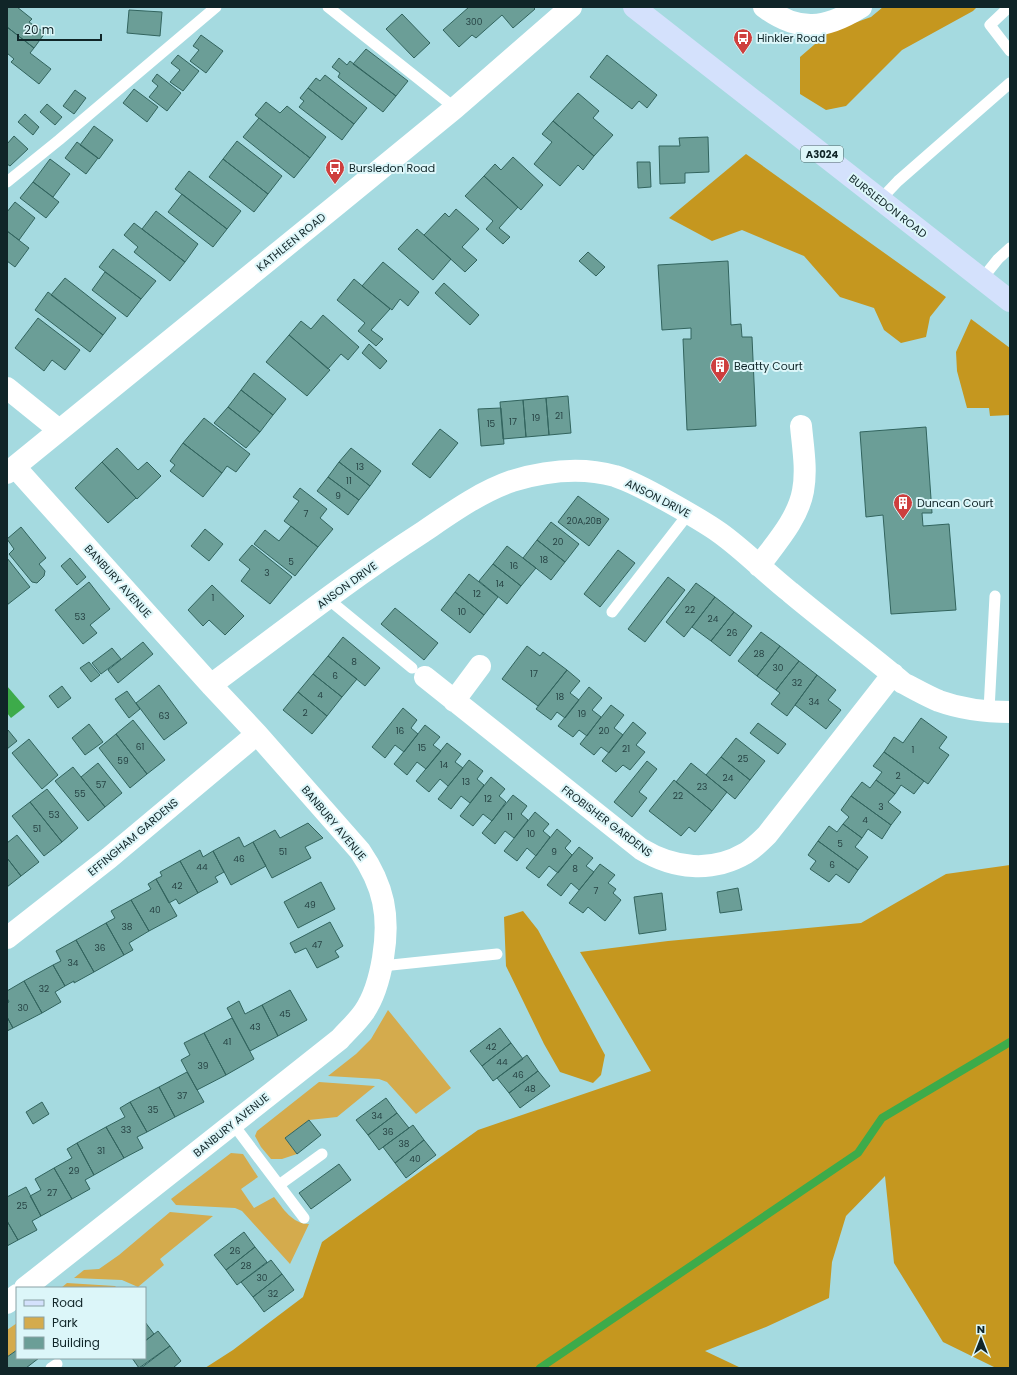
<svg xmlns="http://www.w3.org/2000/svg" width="1017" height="1375" font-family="Poppins,sans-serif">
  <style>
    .green { fill: #d4ab4d }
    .forest { fill: #c5971f }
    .water { fill: #3dab4a }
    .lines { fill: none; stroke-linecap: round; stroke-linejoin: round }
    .stream { stroke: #3dab4a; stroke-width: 8 }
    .building { fill: #6b9e97; stroke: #32645e }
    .service { stroke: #fff; stroke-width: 11 }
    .minor { stroke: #fff; stroke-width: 22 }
    .primary { stroke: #d4e1fc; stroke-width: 22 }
    .labels { text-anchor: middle; stroke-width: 4; stroke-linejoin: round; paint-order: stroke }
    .number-label { font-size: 9px; fill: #274344 }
    .shield { fill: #dcf6f9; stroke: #4d6467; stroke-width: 1 }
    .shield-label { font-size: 10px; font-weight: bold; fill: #102528 }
    .poi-label { font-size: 11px; fill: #102528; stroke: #dcf6f9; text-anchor: start }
    .street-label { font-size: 11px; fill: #102528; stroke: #dcf6f9 }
  </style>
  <rect width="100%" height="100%" fill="#a5dae0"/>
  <!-- green -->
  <path class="green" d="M388,1010L451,1088L416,1114L387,1082L379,1079L328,1076L356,1054L371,1039Z
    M319,1082L375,1086L337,1117L309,1120L285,1138L297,1154L282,1159H271L261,1147L255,1136L257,1131Z
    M231,1153L243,1154L258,1177L241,1189L254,1208L274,1197C283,1208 292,1224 309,1224L290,1264L242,1211L235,1208L176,1205L171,1199Z
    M170,1212L213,1216L160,1259L164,1265L138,1287L122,1280L74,1278L84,1270L99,1269L119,1255Z
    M67,1283L115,1286L117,1288H61Z
    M17,1323V1350L7,1357V1330Z"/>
  <!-- forest -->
  <path class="forest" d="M883,7H977L973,11L902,50L846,106L826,110L800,94V57L829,32L871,17Z
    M746,154L946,297L930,317L926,337L901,343L884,330L874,308L840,297L804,256L742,230L712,241L669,218Z
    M971,319L1010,348V415L990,416L989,408H967L957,371L956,352Z
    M1010,865V1368H996L943,1342L894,1263L885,1176L846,1216L832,1262L829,1298L766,1327L705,1351L741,1368H205L233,1350L303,1297L322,1242L478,1130L651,1071L580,952L668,941L861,923L946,874Z
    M523,911L538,930L605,1055L601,1075L593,1083L560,1072L544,1044L506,966L504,917Z"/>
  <!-- water -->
  <path class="water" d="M7,686L25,707L11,718L7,713Z"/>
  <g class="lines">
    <!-- stream -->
    <path class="stream" d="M540,1368L858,1153L882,1118L1010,1042"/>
  </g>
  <!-- building -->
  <path class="building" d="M7,7H17L32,19L29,22L45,33L34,48L7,27Z
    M469,7H533L535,9L513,28L502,15L476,38L472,35L459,47L443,30Z
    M129,10L162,12L160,36L127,33Z
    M402,14L430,43L414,58L386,29Z
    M7,27L34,48L30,53L51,69L39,84L11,62L14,59L7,53Z
    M201,35L223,51L206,73L190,61L199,50L193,46Z
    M366,49L408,81L396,96L353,64Z
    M178,55L199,71L183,91L170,82L180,70L171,63Z
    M607,55L657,95L647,108L639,101L632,109L590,77Z
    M339,58L347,65L350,61L396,96L383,112L338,77L340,73L332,67Z
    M157,74L181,93L167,111L149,97L158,86L152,81Z
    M325,75L367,108L354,124L308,88L316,78L320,81Z
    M308,88L354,124L342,140L299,107L304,101L300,98Z
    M134,89L158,107L147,122L123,103Z
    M75,90L86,98L74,114L63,106Z
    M578,93L599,111L593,118L613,135L594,156L553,121Z
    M266,102L280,113L287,106L326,137L310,158L255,115Z
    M47,104L62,117L55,125L40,112Z
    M25,114L39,127L33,135L18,122Z
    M259,118L310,158L294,178L243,137Z
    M553,121L594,156L583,170L578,165L560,186L534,164L552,142L542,134Z
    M94,126L113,140L99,159L80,145Z
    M14,136L28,149L10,166L7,164V144Z
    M708,137L709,172L685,173V183L660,184L659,146H680L679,138Z
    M237,141L282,176L268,194L223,159Z
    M77,142L98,158L86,174L65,158Z
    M513,157L543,185L521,210L484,176L495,164L501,170Z
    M50,159L70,174L53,197L33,182Z
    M223,159L268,194L254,212L209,177Z
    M637,162H650L651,187L638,188Z
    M189,171L241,211L227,229L175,189Z
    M484,176L518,207L499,228L510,237L503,244L486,229L493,221L465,196Z
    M33,182L59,202L46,218L20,198Z
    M182,194L227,229L213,247L168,212Z
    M15,202L35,218L19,240L7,231V212Z
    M456,209L479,229L462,247L477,260L465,272L424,235L445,213L449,217Z
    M156,211L198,244L185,262L142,229Z
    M134,223L185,262L170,281L134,252L138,247L124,235Z
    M417,229L451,259L433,280L398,249Z
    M7,231L29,248L15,267L7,261Z
    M113,249L156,281L141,299L99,267Z
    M588,252L605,267L596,276L579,261Z
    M728,261L731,325L741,324L742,337H752L756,426L687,430L683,339H691V328L662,330L658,265Z
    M383,262L419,292L408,306L400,299L392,310L362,286Z
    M105,272L141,299L127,317L92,290Z
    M65,278L116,318L103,335L51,295Z
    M354,279L390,309L371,330L383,339L376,346L358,331L365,323L337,300Z
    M444,283L479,315L470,325L435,293Z
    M48,292L103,335L90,352L35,310Z
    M323,315L359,347L348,360L341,354L328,369L289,335L301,321L311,329Z
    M38,318L80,350L65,370L52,360L44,371L15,348Z
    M289,335L330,370L307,396L266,362Z
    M369,344L387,361L380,369L362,353Z
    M254,373L286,399L273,415L241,390Z
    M241,390L273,415L260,432L228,407Z
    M568,396L571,433L549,435L546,398Z
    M546,398L549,435L526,437L523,400Z
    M523,400L526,437L503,439L500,402Z
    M228,407L260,432L246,448L214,423Z
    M501,408L504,444L481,446L478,409Z
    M204,418L250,454L236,472L227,466L222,473L183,443Z
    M926,427L932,513H922L923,526L949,524L956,610L891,614L883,515L866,517L860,432Z
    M440,429L458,443L430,478L412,464Z
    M183,443L222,473L203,497L170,471L175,465L170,461Z
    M117,448L138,470L147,462L161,476L137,499L102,462Z
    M351,448L381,471L370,486L339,462Z
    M102,462L136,498L108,523L75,488Z
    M339,462L370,486L359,500L328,477Z
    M328,477L359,500L348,515L317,491Z
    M300,488L327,509L320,518L333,529L318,547L284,521L299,501L293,497Z
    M578,496L609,519L589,546L558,522Z
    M551,522L579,544L565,562L537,540Z
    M291,526L318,547L295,576L254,544L265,530L279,541Z
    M21,527L46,558L39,564L45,571L44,576L37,583L32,582L9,554L14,549L7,539Z
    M205,529L223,544L209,561L191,546Z
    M537,540L565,562L551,580L523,558Z
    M252,545L292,577L270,604L241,581L250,569L239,560Z
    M507,546L536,568L521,586L493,564Z
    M618,550L635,563L600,607L584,594Z
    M7,558L30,587L7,605Z
    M70,558L86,577L77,585L61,566Z
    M493,564L521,586L507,604L479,581Z
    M469,574L498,597L484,615L455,592Z
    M668,577L685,590L645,642L628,629Z
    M89,582L110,609L90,625L97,633L83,644L55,610Z
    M696,583L715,597L684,637L666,622Z
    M212,585L244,616L225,635L209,620L203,626L188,610Z
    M455,592L484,615L470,633L441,610Z
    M715,597L734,612L711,641L692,627Z
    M395,608L438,643L424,660L381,624Z
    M734,612L752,626L730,656L711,641Z
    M761,632L780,646L757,676L738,661Z
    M343,637L380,668L365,686L328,656Z
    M143,642L153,654L118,683L108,670Z
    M527,646L540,656L543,652L567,670L538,706L502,679Z
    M780,646L799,661L776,690L757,676Z
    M112,648L121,659L101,674L92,663Z
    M328,656L357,679L342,697L313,674Z
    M799,661L817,675L787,716L771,704L780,693L776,690Z
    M89,662L100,675L91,682L80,668Z
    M567,670L580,681L570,693L579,700L565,718L557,712L551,720L536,709Z
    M313,674L342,697L327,716L298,692Z
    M817,675L836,690L828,700L841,710L826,729L795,705Z
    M159,685L187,723L164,740L136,703Z
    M62,686L71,698L58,708L49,696Z
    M589,687L602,698L592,710L601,717L587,736L579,730L573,737L558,726Z
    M127,691L140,709L129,718L115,699Z
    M298,692L327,716L312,734L283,710Z
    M611,705L624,715L614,728L623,735L609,753L601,747L594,755L580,744Z
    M403,708L417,720L411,728L418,734L404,752L395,745L385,758L372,747Z
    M921,718L947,737L939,748L949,755L928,784L884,752L894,737L903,743Z
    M133,720L165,760L147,774L116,734Z
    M633,722L646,733L636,745L645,752L630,770L623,765L616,772L602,761Z
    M758,723L786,744L778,754L750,733Z
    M89,724L103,742L85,755L72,738Z
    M425,725L440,737L433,745L441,751L426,769L417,762L407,775L394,764Z
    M8,730L17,741L7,749V731Z
    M116,734L147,774L130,788L99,748Z
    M736,738L765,761L750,780L721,757Z
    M29,739L58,775L42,789L12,753Z
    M447,743L461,754L455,762L463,768L448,786L440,779L429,792L416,781Z
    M884,752L924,781L914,794L901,785L895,794L876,780L882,772L873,766Z
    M721,757L750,780L735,799L706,775Z
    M469,760L483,771L477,779L484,785L470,803L461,796L451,809L438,799Z
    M647,761L657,769L639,792L647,798L632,817L614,802Z
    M98,763L122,793L105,807L81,777Z
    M691,763L727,792L712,811L676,782Z
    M73,767L105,807L88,821L55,781Z
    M491,777L505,789L499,796L506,802L492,821L483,814L473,826L460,816Z
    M674,780L712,811L695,832L689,827L681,836L649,811Z
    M876,780L895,794L888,802L901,812L891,825L851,796L862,782L870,788Z
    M47,789L78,828L62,842L30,802Z
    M513,795L527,806L521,814L528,820L514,838L505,831L495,844L482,833Z
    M851,796L891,825L882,839L868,829L862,838L843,824L849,817L841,810Z
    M30,802L62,842L44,856L12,816Z
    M535,812L549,824L543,831L550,837L536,856L527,848L517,861L504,851Z
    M308,823L323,838L305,847L311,858L272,878L253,842L275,830L280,838Z
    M843,824L862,838L855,847L868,857L858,870L818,841L829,826L837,832Z
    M557,829L571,841L565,848L572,855L558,873L549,866L539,878L526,868Z
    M17,835L39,862L21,876L7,858V843Z
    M239,837L244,847L253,842L266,866L231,885L213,851Z
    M818,841L858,870L849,883L836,874L829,882L810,869L816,861L808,855Z
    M579,847L593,858L586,866L594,872L579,890L571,883L561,896L547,885Z
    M200,850L203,857L213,851L224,872L215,877L218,882L198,893L180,861Z
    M7,858L21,876L7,887Z
    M180,861L198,893L179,904L176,899L169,903L156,879L162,876L160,872Z
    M600,864L615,875L608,883L616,889L613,893L621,900L605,921L588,907L583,913L569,903Z
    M156,879L177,916L149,931L131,900L151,889L148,884Z
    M321,882L335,909L298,928L284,902Z
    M738,888L742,910L720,913L717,892Z
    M662,893L666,930L639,934L634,897Z
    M131,900L149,931L129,943L133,950L124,955L106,923L115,918L111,911Z
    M330,922L343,946L335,951L339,957L317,968L306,948L295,953L290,943Z
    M106,923L124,955L94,972L76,940Z
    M76,940L94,972L74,983V981L65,986L53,965L61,961L56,951Z
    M53,965L65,986L55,992L61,1002L42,1013L24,981Z
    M24,981L42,1013L13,1028L7,1017V1003L9,1002L7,998V991Z
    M290,990L307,1020L278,1036L262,1005Z
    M239,1001L245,1014L262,1005L278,1036L250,1051L227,1008Z
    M7,1017L13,1028L7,1031Z
    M232,1018L254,1059L226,1075L204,1033Z
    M500,1028L511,1043L482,1066L470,1051Z
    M204,1033L226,1075L197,1090L181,1060L190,1055L184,1043Z
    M511,1043L523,1059L493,1081L482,1066Z
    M527,1055L538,1071L509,1093L497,1078Z
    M538,1071L550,1086L520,1108L509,1093Z
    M187,1072L204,1102L175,1117L159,1087Z
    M159,1087L175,1117L147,1132L130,1102Z
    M386,1098L397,1113L368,1135L356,1120Z
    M42,1102L49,1114L33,1124L26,1112Z
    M130,1102L147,1132L137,1137L143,1148L124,1158L106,1127L125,1117L120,1108Z
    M397,1113L409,1128L379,1150L368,1135Z
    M309,1120L321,1135L297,1154L285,1138Z
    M413,1125L424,1140L395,1163L383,1147Z
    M106,1127L124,1158L94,1175L77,1143Z
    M424,1140L436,1155L406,1178L395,1163Z
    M77,1143L94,1175L85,1180L90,1189L72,1199L54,1168L72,1158L67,1149Z
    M339,1164L351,1180L311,1209L299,1193Z
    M54,1168L72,1199L41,1216L30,1196L41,1190L35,1179Z
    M26,1187L41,1216L32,1221L37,1230L18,1240L7,1221V1197Z
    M7,1221L18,1240L7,1246Z
    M244,1232L255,1247L226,1270L214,1255Z
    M255,1247L267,1262L237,1285L226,1270Z
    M271,1260L282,1274L253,1297L241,1282Z
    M282,1274L294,1290L264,1312L253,1297Z
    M145,1322L154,1334L145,1341Z
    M158,1331L170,1346L139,1368L132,1358H145V1341Z
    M170,1346L181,1361L173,1368H141Z
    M17,1350V1358H39L26,1368H7V1357Z"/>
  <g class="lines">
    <!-- service -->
    <path class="service" d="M328,7L455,108
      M1009,7L990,25L1010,51
      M7,182L59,140L216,7
      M880,200L898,181L1010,83
      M982,279L998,259L1010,248
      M328,599L412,668
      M612,612L689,513
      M989,710L995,596
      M382,966L497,954
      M233,1124L279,1185L322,1154
      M279,1185L304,1218
      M51,1368L57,1364"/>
    <!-- minor -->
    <path class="minor" d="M764,7C799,33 826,29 861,7
      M7,388L59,430
      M15,467L211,685L257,734L360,851C384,886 390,916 383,958C380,976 375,996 364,1012C357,1022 348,1030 340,1039L25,1288
      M7,473L339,203L455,108L571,7
      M759,566C775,544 798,519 803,491C807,470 803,448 801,426
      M425,677L641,849C674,869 712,873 746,853C754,848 761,841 767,835L893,674
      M211,685C281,633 350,579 423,532C451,513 480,492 512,481C545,471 582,467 615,476C633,482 651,492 667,501C685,511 703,521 720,533C745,551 766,573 790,592C827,623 866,652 903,683C915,689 927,696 939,701C961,709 987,712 1010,712
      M454,701L480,666
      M7,938L109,858L257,734
      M7,1303L17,1295"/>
    <!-- primary -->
    <path class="primary" d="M634,7L1010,301"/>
  </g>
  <!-- icons -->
  <defs>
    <g id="bus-pin" transform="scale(1)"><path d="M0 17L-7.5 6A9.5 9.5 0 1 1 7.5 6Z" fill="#ce3f3e" stroke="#dcf6f9"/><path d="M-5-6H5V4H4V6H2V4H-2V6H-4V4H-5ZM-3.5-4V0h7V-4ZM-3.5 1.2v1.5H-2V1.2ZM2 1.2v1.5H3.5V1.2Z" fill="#fff"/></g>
    <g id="building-pin" transform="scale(1)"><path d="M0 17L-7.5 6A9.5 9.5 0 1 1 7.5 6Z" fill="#ce3f3e" stroke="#dcf6f9"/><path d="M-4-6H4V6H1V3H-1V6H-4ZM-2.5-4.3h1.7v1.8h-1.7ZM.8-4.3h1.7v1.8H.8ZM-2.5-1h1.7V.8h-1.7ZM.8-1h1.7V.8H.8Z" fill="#fff"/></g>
  </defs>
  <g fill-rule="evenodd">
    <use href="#bus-pin" x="743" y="38"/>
    <use href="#bus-pin" x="335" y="168"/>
    <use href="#building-pin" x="720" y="366"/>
    <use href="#building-pin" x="903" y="503"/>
  </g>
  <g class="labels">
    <!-- number labels -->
    <g class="number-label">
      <text x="474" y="25">300</text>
      <text x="559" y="419">21</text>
      <text x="536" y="421">19</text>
      <text x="513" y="425">17</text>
      <text x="491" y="427">15</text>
      <text x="360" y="470">13</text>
      <text x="349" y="484">11</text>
      <text x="338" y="499">9</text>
      <text x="306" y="517">7</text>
      <text x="584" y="524">20A,20B</text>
      <text x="558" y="545">20</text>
      <text x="544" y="563">18</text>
      <text x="291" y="565">5</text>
      <text x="514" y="569">16</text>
      <text x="267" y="576">3</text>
      <text x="500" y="587">14</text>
      <text x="477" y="597">12</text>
      <text x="213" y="601">1</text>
      <text x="690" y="613">22</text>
      <text x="462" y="615">10</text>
      <text x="80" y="620">53</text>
      <text x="713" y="622">24</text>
      <text x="732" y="636">26</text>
      <text x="759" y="657">28</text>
      <text x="354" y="665">8</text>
      <text x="778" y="671">30</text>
      <text x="534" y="677">17</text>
      <text x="335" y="679">6</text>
      <text x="797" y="686">32</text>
      <text x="320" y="698">4</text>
      <text x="560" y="700">18</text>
      <text x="814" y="705">34</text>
      <text x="305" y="716">2</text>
      <text x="582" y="717">19</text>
      <text x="164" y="719">63</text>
      <text x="400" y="734">16</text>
      <text x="604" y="734">20</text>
      <text x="140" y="750">61</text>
      <text x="422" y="751">15</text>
      <text x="626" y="752">21</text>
      <text x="913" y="753">1</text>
      <text x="743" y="762">25</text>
      <text x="123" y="764">59</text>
      <text x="444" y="768">14</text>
      <text x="898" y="779">2</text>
      <text x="728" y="781">24</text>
      <text x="466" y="785">13</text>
      <text x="101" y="788">57</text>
      <text x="702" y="790">23</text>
      <text x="80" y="797">55</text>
      <text x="678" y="799">22</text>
      <text x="488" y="802">12</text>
      <text x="881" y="810">3</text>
      <text x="54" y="818">53</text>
      <text x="510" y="820">11</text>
      <text x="865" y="823">4</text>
      <text x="37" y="832">51</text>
      <text x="531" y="837">10</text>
      <text x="840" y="847">5</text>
      <text x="283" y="855">51</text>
      <text x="554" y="855">9</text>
      <text x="239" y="862">46</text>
      <text x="832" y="868">6</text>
      <text x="202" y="870">44</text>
      <text x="575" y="872">8</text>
      <text x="177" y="889">42</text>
      <text x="596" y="894">7</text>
      <text x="310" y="908">49</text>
      <text x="155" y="913">40</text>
      <text x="127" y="930">38</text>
      <text x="317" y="948">47</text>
      <text x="100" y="951">36</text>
      <text x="73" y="966">34</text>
      <text x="44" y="992">32</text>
      <text x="23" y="1011">30</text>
      <text x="285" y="1017">45</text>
      <text x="255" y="1030">43</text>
      <text x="227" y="1045">41</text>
      <text x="491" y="1050">42</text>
      <text x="502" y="1065">44</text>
      <text x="203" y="1069">39</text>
      <text x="518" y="1078">46</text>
      <text x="530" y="1092">48</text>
      <text x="182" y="1099">37</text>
      <text x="153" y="1113">35</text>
      <text x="377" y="1119">34</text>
      <text x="126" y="1133">33</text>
      <text x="388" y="1135">36</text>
      <text x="404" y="1147">38</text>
      <text x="101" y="1154">31</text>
      <text x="415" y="1162">40</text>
      <text x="74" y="1174">29</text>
      <text x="52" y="1196">27</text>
      <text x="22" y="1209">25</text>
      <text x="235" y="1254">26</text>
      <text x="246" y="1269">28</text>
      <text x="262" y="1281">30</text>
      <text x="273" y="1297">32</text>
    </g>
    <!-- shield labels -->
    <rect class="shield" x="801" y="146" width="42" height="16" rx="3"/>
    <g class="shield-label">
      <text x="822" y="158">A3024</text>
    </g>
    <!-- poi labels -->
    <g class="poi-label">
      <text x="757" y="42">Hinkler Road</text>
      <text x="349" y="172">Bursledon Road</text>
      <text x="734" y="370">Beatty Court</text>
      <text x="917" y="507">Duncan Court</text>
    </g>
    <!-- street labels -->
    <g class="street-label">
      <text transform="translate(888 206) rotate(38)" y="4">BURSLEDON ROAD</text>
      <text transform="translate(291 242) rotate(-39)" y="4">KATHLEEN ROAD</text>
      <text transform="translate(658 498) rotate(27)" y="4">ANSON DRIVE</text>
      <text transform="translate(118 581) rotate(48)" y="4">BANBURY AVENUE</text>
      <text transform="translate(347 585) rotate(-36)" y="4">ANSON DRIVE</text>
      <text transform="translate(607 821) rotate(37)" y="4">FROBISHER GARDENS</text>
      <text transform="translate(334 823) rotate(50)" y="4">BANBURY AVENUE</text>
      <text transform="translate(133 837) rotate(-40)" y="4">EFFINGHAM GARDENS</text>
      <text transform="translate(231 1125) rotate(-39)" y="4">BANBURY AVENUE</text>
    </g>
  </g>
  <!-- border -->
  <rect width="1017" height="1375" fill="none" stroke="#102528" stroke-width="16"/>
  <!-- legend -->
  <rect x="16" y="1287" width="130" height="72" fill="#dcf6f9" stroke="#8aa2a5"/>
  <rect x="24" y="1300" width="20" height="6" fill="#d4e1fc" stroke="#8aa2a5"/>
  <text x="52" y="1307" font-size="12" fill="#102528">Road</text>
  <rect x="24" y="1317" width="20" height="12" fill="#d4ab4d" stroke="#8aa2a5"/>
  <text x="52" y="1327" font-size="12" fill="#102528">Park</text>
  <rect x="24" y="1337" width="20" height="12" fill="#6b9e97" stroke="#8aa2a5"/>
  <text x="52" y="1347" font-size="12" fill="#102528">Building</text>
  <!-- north arrow -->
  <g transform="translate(981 1339)" stroke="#dcf6f9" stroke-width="3" paint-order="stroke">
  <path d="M0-3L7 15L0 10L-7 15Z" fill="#102528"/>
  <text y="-6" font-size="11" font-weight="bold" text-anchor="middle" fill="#102528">N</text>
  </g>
  <!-- scale -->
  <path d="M18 34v6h83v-6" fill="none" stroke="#102528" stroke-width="2"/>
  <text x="24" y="34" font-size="12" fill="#102528" stroke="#dcf6f9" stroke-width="3" paint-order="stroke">20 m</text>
</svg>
